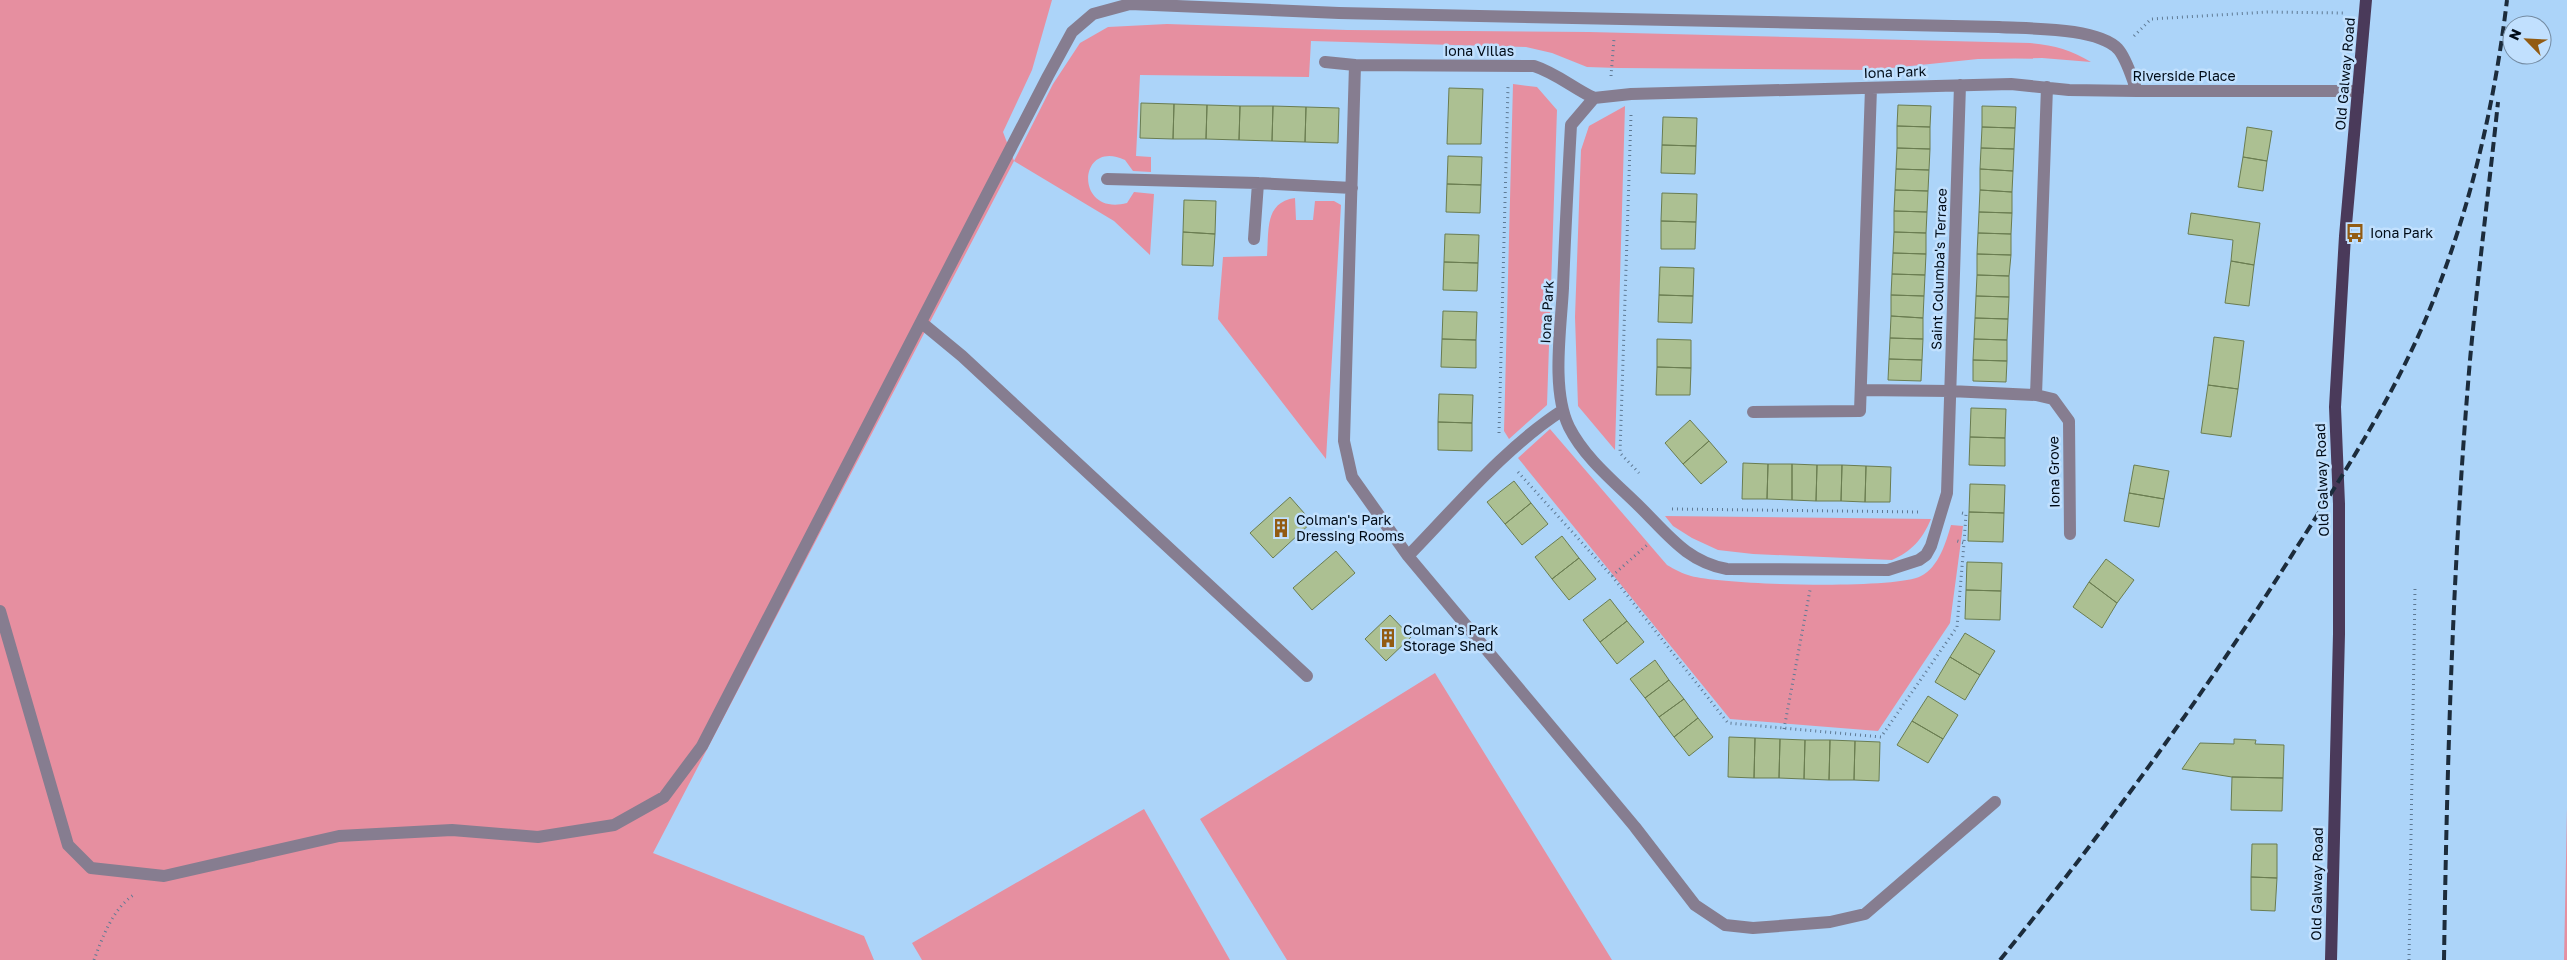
<svg xmlns="http://www.w3.org/2000/svg" width="2567" height="960" font-family="'Golos Text',sans-serif">
  <style>
    .green { fill: #e68fa0 }
    .building { fill: #acc092; stroke: #6a7d51 }
    .lines { fill: none; stroke-linecap: round; stroke-linejoin: round }
    .path { stroke: #5f7a94; stroke-width: 3; stroke-dasharray: 1 4; stroke-linecap: butt }
    .minor { stroke: #867d90; stroke-width: 12 }
    .major { stroke: #4a3a5a; stroke-width: 12 }
    .rail { stroke: #1c2c3c; stroke-width: 4; stroke-dasharray: 10 5; stroke-linecap: butt }
    .labels { text-anchor: middle; stroke-width: 5; stroke-linejoin: round; paint-order: stroke }
    .street-label { font-size: 14px; fill: #010c18; stroke: #c1e0fe }
    .poi-label { font-size: 14px; fill: #010c18; stroke: #c1e0fe; text-anchor: start }
  </style>
  <rect width="100%" height="100%" fill="#acd4f9"/>
  <!-- green -->
  <path class="green" d="M0,0H1052L1032,70L1003,132L1014,161L1053,84L1080,43L1108,27L1167,24L1347,30L1589,32L2030,43C2054,45 2071,50 2091,62L2042,58L1978,59L1872,70L1618,68L1587,67L1552,53L1526,47L1311,41L1309,77L1140,75L1136,156L1151,157V172L1133,171L1125,160C1077,138 1074,217 1127,203L1134,192L1154,194L1150,255L1114,221L1014,161L653,853L864,936L874,960H0Z
    M1513,84L1537,87L1557,110L1547,405L1509,439L1504,431Z
    M1625,106L1615,450L1578,406L1575,317L1581,150L1589,126Z
    M1295,198L1296,220H1313L1315,201H1334L1341,205L1326,459L1218,319L1223,257L1267,256C1269,232 1264,202 1295,198Z
    M1550,429L1667,565C1674,569 1683,574 1691,576C1724,585 1894,590 1921,576C1939,567 1946,542 1951,525L1963,526L1950,623L1878,731L1730,719L1518,458Z
    M1665,516L1931,519C1922,540 1912,551 1892,560L1753,554L1718,550L1692,538L1673,526Z
    M1435,673L1612,960H1287L1200,819Z
    M2567,808V960H2564Z
    M1144,809L1230,960H922L912,943Z"/>
  <!-- building -->
  <path class="building" d="M1449,88L1483,89L1481,144H1447Z
    M1141,103L1174,104L1173,139L1140,138Z
    M1174,104L1207,105L1206,139H1173Z
    M1207,105L1240,106L1239,140L1206,139Z
    M1898,105L1931,106L1930,127L1897,126Z
    M1240,106H1273L1272,141L1239,140Z
    M1273,106L1306,107L1305,142L1272,141Z
    M1982,106L2016,107L2015,128L1982,127Z
    M1306,107L1339,108L1338,143L1305,142Z
    M1663,117L1697,118L1696,146L1662,145Z
    M1897,126L1930,127V149L1897,148Z
    M1982,127L2015,128L2014,149L1981,148Z
    M2247,127L2272,131L2267,161L2243,157Z
    M1662,145L1696,146L1695,174L1661,173Z
    M1897,148L1930,149L1929,170L1896,169Z
    M1981,148L2014,149L2013,171L1980,169Z
    M1448,156L1482,157L1481,185L1447,184Z
    M2243,157L2267,161L2263,191L2238,187Z
    M1896,169L1929,170L1928,191L1895,190Z
    M1980,169L2013,171L2012,192L1980,190Z
    M1447,184L1481,185L1480,213L1446,212Z
    M1895,190L1928,191L1927,212L1894,211Z
    M1980,190L2012,192V213L1979,212Z
    M1662,193L1697,194L1696,222L1661,221Z
    M1184,200L1216,201L1215,234L1183,232Z
    M1894,211L1927,212L1926,233L1894,232Z
    M1979,212L2012,213L2011,234L1978,233Z
    M2191,213L2260,223L2254,265L2231,261L2233,240L2188,234Z
    M1661,221L1696,222L1695,249H1661Z
    M1183,232L1215,234L1213,266L1182,265Z
    M1894,232L1926,233V254L1893,253Z
    M1978,233L2011,234V255L1977,254Z
    M1445,234L1479,235L1478,263L1444,262Z
    M1893,253L1926,254L1925,275L1892,274Z
    M1977,254L2011,255L2009,276L1977,275Z
    M2231,261L2254,265L2249,306L2225,303Z
    M1444,262L1478,263L1477,291L1443,290Z
    M1660,267L1694,268L1693,296L1659,295Z
    M1892,274L1925,275L1924,296L1891,295Z
    M1977,275L2009,276V297L1976,296Z
    M1659,295L1693,296L1692,323L1658,322Z
    M1891,295L1924,296L1923,318L1891,316Z
    M1976,296L2009,297L2008,319L1975,318Z
    M1443,311L1477,312L1476,340L1442,339Z
    M1891,316L1923,318V339L1890,338Z
    M1975,318L2008,319L2007,340L1974,339Z
    M2214,337L2244,341L2238,389L2208,385Z
    M1890,338L1923,339L1922,360L1889,359Z
    M1442,339L1476,340V368L1441,367Z
    M1657,339L1691,340V368L1657,367Z
    M1974,339L2007,340V361L1973,360Z
    M1889,359L1922,360L1921,381L1888,380Z
    M1973,360L2007,361L2006,382L1973,381Z
    M1657,367L1691,368L1690,395H1656Z
    M2208,385L2238,389L2231,437L2201,433Z
    M1439,394L1473,395L1472,423L1438,422Z
    M1971,408L2006,409L2005,438L1970,437Z
    M1690,420L1709,441L1683,464L1665,443Z
    M1438,422L1472,423V451L1438,450Z
    M1970,437L2005,438V466L1969,465Z
    M1709,441L1727,462L1701,484L1683,464Z
    M1743,463L1768,464L1767,499H1742Z
    M1768,464H1792V500L1767,499Z
    M1792,464L1817,465L1816,501L1792,500Z
    M1817,465H1842L1841,501H1816Z
    M1842,465L1866,466L1865,502L1841,501Z
    M2134,465L2169,471L2164,499L2129,493Z
    M1866,466L1891,467L1890,502H1865Z
    M1514,481L1531,503L1505,524L1487,502Z
    M1970,484L2005,485L2004,513L1969,512Z
    M2129,493L2164,499L2159,527L2124,521Z
    M1290,497L1312,522L1273,558L1250,533Z
    M1531,503L1548,524L1522,545L1505,524Z
    M1969,512L2004,513L2003,542L1968,541Z
    M1562,536L1579,558L1552,579L1535,557Z
    M1336,551L1355,573L1312,610L1293,588Z
    M1579,558L1596,579L1569,600L1552,579Z
    M2106,559L2134,580L2117,603L2089,582Z
    M1967,562L2002,563L2001,591L1966,590Z
    M2089,582L2117,603L2102,628L2073,607Z
    M1966,590L2001,591L2000,620L1965,619Z
    M1610,599L1627,621L1600,642L1583,620Z
    M1390,615L1411,637L1386,661L1365,639Z
    M1627,621L1644,642L1617,664L1600,642Z
    M1965,633L1995,651L1980,675L1950,657Z
    M1950,657L1980,675L1965,700L1935,682Z
    M1655,660L1669,680L1645,698L1630,679Z
    M1669,680L1684,699L1659,717L1645,698Z
    M1928,696L1958,715L1943,739L1912,721Z
    M1684,699L1698,718L1674,737L1659,717Z
    M1698,718L1713,737L1689,756L1674,737Z
    M1912,721L1943,739L1928,763L1897,745Z
    M1729,737L1755,738L1754,778L1728,777Z
    M1755,738L1780,739L1779,778H1754Z
    M1780,739L1805,740L1804,779L1779,778Z
    M2234,739L2256,740L2255,744L2284,745L2283,778L2232,777L2182,769L2200,743L2234,744Z
    M1805,740H1830L1829,780L1804,779Z
    M1830,740L1855,741L1854,780H1829Z
    M1855,741L1880,742L1879,781L1854,780Z
    M2232,777L2283,778L2282,811L2231,810Z
    M2252,844H2277V878L2251,877Z
    M2251,877L2277,878L2275,911L2251,910Z"/>
  <g class="lines">
    <!-- path -->
    <path class="path" d="M2134,36L2151,19L2268,12L2343,13
      M1611,76L1614,39
      M1631,115L1620,453L1639,473
      M1499,433L1508,86
      M1518,472L1612,576L1728,723L1881,737L1957,627L1964,543L1954,540
      M1672,509L1920,512
      M1962,513L1966,514L1964,543
      M1612,576L1647,545
      M1784,729L1810,590
      M94,960C103,936 113,908 135,894
      M2409,960L2415,588"/>
    <!-- minor -->
    <path class="minor" d="M1325,62L1355,65
      M1960,85L1947,493L1931,546L1926,555L1919,560L1888,570L1727,569C1688,562 1669,536 1642,509C1617,484 1585,459 1569,427C1551,390 1561,328 1563,288C1565,233 1568,179 1571,125L1594,98L1631,94L2011,84L2069,90L2137,91H2358
      M1107,179L1258,183L1352,188
      M1254,239L1258,183
      M922,323L962,356L1307,676
      M1861,390L1950,391L2036,395L2053,399L2069,421L2070,534
      M2036,395L2047,87
      M1563,410C1504,448 1457,506 1408,556L1635,827L1695,905L1725,925L1753,928L1830,922L1865,914L1995,802
      M1753,412L1860,411L1871,88
      M1408,556L1352,477L1344,441L1355,65L1534,66C1556,73 1573,88 1594,98
      M0,611L68,845L91,868L164,876L339,836L452,830L538,837L614,825L664,797L702,746L1048,76L1072,32L1093,14L1130,4L1339,13L1999,27C2029,29 2097,27 2118,49C2127,59 2132,79 2137,91"/>
    <!-- major -->
    <path class="major" d="M2331,960L2339,634V504L2335,407L2345,236L2366,0"/>
    <!-- rail -->
    <path class="rail" d="M2000,960C2107,828 2207,691 2297,547C2345,472 2393,397 2427,316C2469,214 2494,109 2507,0
      M2444,960C2447,760 2453,559 2470,360C2478,274 2489,188 2498,102"/>
  </g>
  <!-- icons -->
  <defs>
    <g id="bus-bare" transform="scale(1.5)"><path d="M-5-6H5V4H4V6H2V4H-2V6H-4V4H-5ZM-3.5-4V0h7V-4ZM-3.5 1.2v1.5H-2V1.2ZM2 1.2v1.5H3.5V1.2Z" fill="#925b12" stroke="#c1e0fe" stroke-width="2.5" paint-order="stroke"/></g>
    <g id="building-bare" transform="scale(1.5)"><path d="M-4-6H4V6H1V3H-1V6H-4ZM-2.5-4.3h1.7v1.8h-1.7ZM.8-4.3h1.7v1.8H.8ZM-2.5-1h1.7V.8h-1.7ZM.8-1h1.7V.8H.8Z" fill="#925b12" stroke="#c1e0fe" stroke-width="2.5" paint-order="stroke"/></g>
  </defs>
  <g fill-rule="evenodd">
    <use href="#bus-bare" x="2355" y="233"/>
    <use href="#building-bare" x="1281" y="528"/>
    <use href="#building-bare" x="1388" y="638"/>
  </g>
  <g class="labels">
    <!-- street labels -->
    <g class="street-label">
      <text x="1479" y="56">Iona Villas</text>
      <text transform="translate(1895 72) rotate(-2)" y="5">Iona Park</text>
      <text transform="translate(2345 74) rotate(-85)" y="5">Old Galway Road</text>
      <text x="2184" y="81">Riverside Place</text>
      <text transform="translate(1939 269) rotate(-88)" y="5">Saint Columba's Terrace</text>
      <text transform="translate(1547 312) rotate(-87)" y="5">Iona Park</text>
      <text transform="translate(2054 472) rotate(-91)" y="5">Iona Grove</text>
      <text transform="translate(2322 480) rotate(-92)" y="5">Old Galway Road</text>
      <text transform="translate(2317 884) rotate(-89)" y="5">Old Galway Road</text>
    </g>
    <!-- poi labels -->
    <g class="poi-label">
      <text x="2370" y="238">Iona Park</text>
      <text x="1296" y="525">Colman's Park<tspan x="1296" dy="16">Dressing Rooms</tspan></text>
      <text x="1403" y="635">Colman's Park<tspan x="1403" dy="16">Storage Shed</tspan></text>
    </g>
  </g>
  <!-- north arrow -->
  <g transform="translate(2527 40) rotate(294)"><circle r="24" fill="#c1e0fe" stroke="#748ba2"/>
  <path d="M0-4L9 19L0 12L-9 19Z" fill="#925b12"/>
  <text y="-8" font-size="14" font-weight="bold" text-anchor="middle" fill="#010c18">N</text>
  </g>
</svg>
